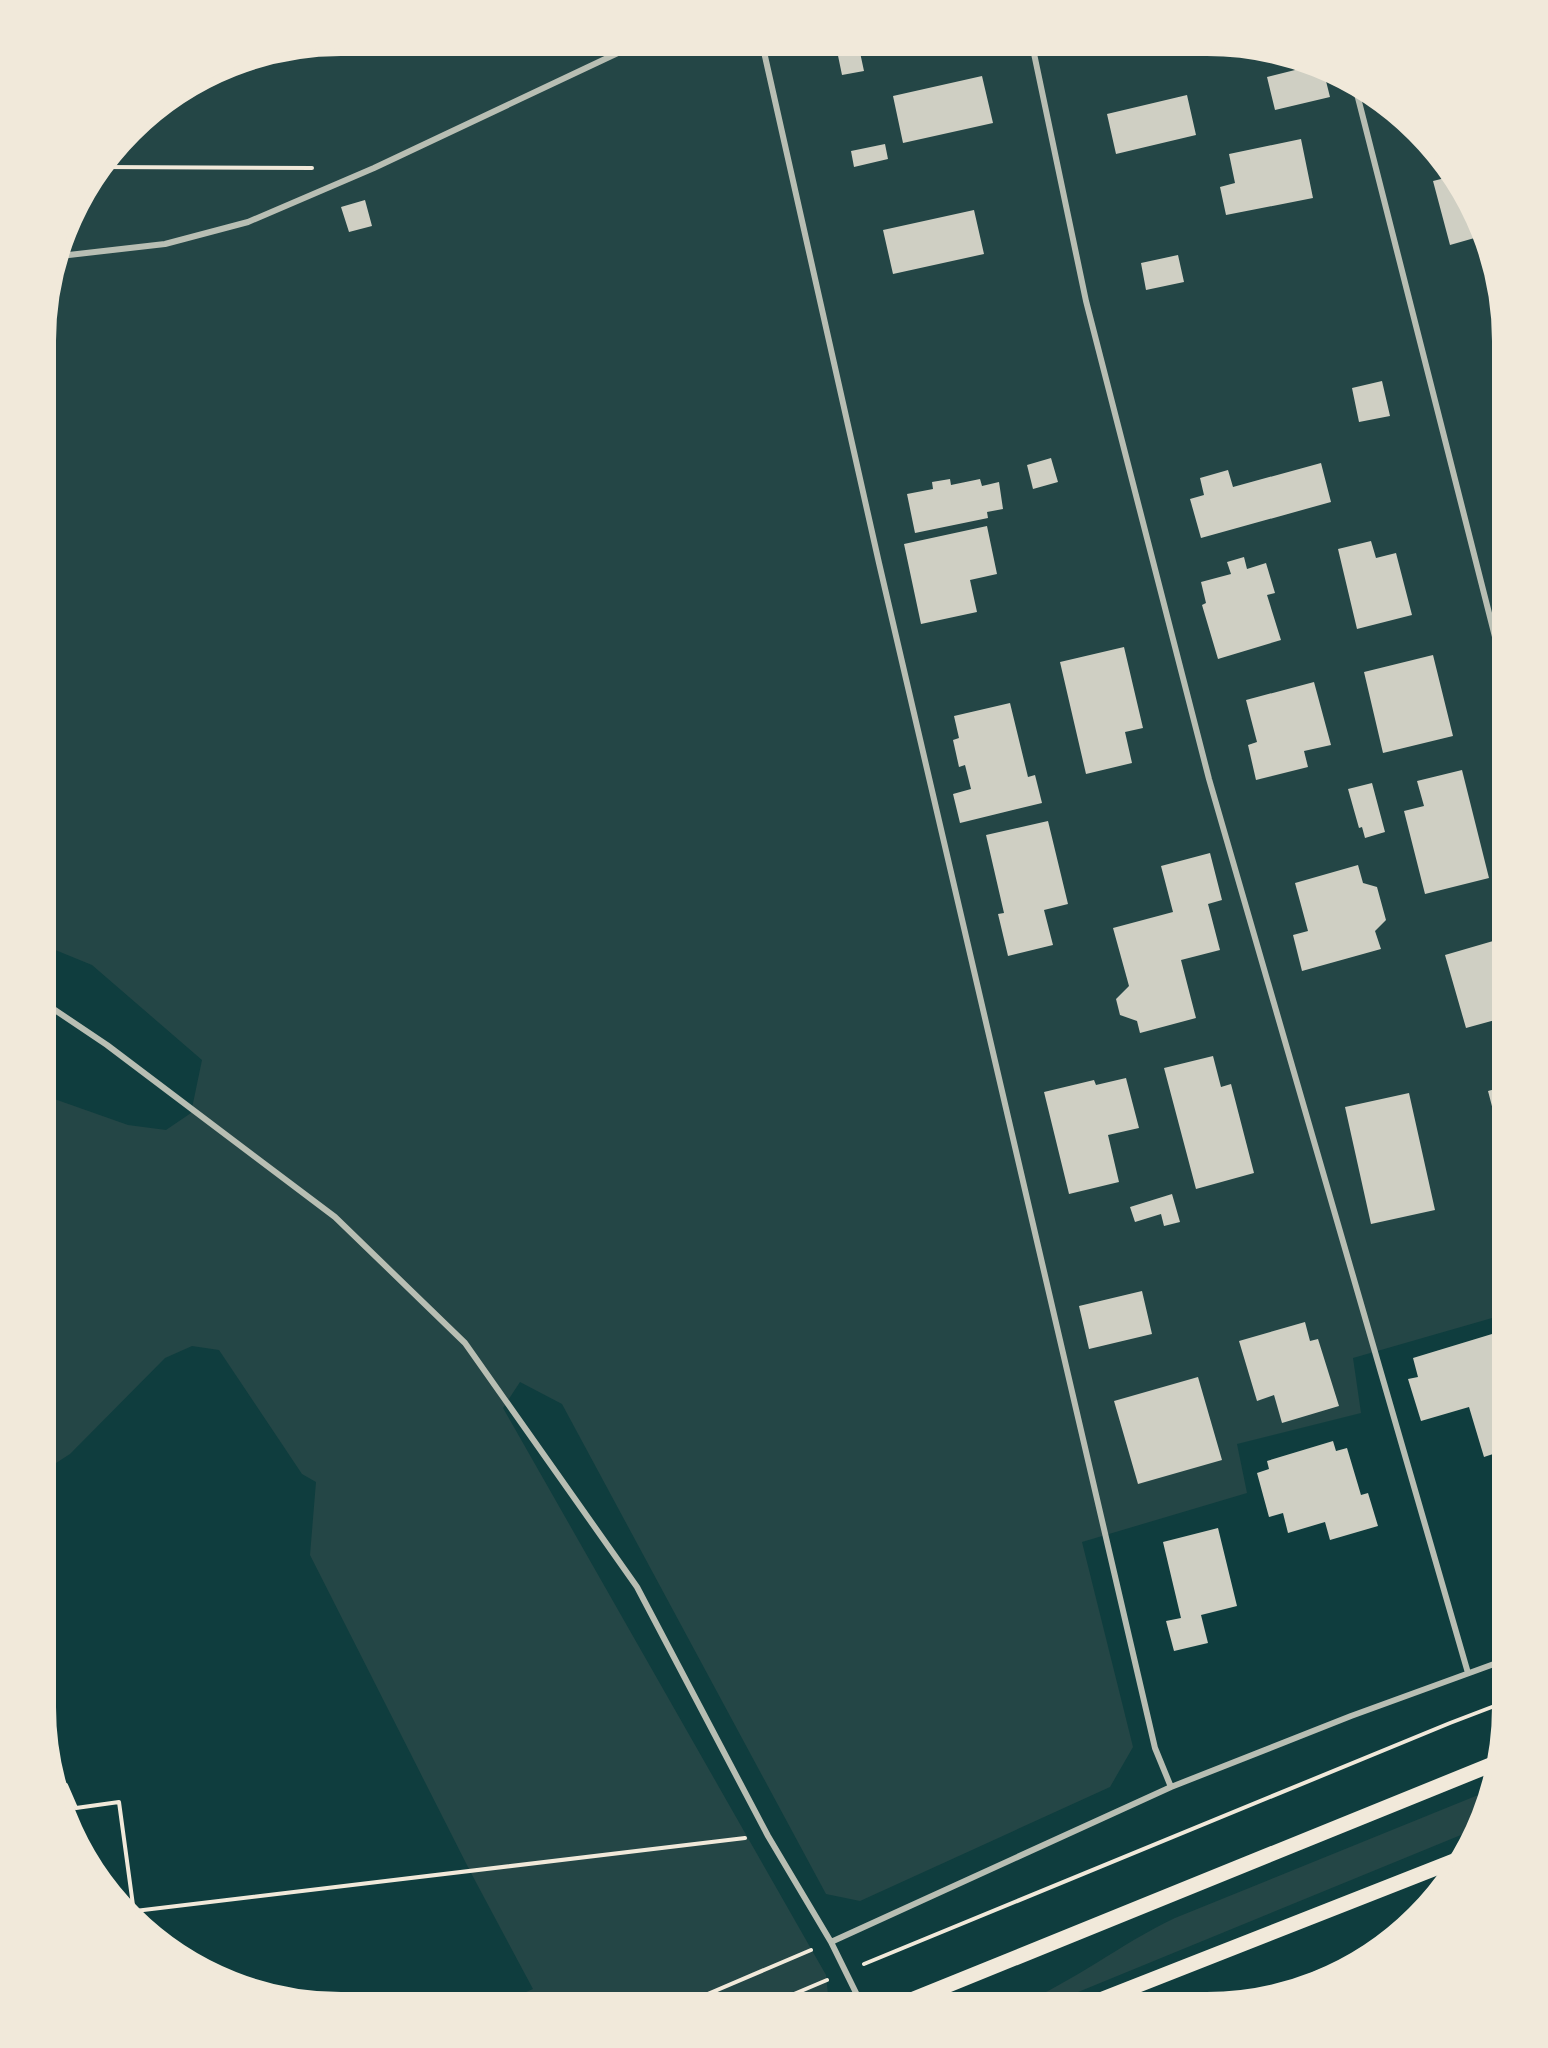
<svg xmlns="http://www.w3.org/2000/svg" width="1548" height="2048" font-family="'Asap Condensed',sans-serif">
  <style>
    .green { fill: #244646 }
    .building { fill: #cfcfc3 }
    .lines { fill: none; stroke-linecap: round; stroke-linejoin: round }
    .path { stroke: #f1e9da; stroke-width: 4 }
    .minor { stroke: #b8beb3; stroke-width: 6 }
    .primary { stroke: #f1e9da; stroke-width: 15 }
    .rim { fill: none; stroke: #f1e9da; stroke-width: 8 }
  </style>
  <rect width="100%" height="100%" fill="#0f3d3e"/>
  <!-- green -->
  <path class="green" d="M341,42L1246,45L1321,65L1373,93L1432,144L1475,209L1496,264L1506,341V1314L1353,1358L1361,1413L1237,1444L1247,1493L1082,1542L1133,1747L1110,1787L860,1901L826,1894L562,1404L520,1382L503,1408L826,1975L829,2005L498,2004L533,1989L470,1871L310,1555L316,1482L302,1474L219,1350L192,1346L165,1358L70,1454L42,1472L43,1095L128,1125L166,1130L191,1113L202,1060L92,965L43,945L45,302L82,192L144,116L245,58Z
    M1493,1789L1490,1803L1478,1828L1044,2006L1018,2005C1074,1982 1120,1944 1175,1918Z"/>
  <!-- building -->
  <path class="building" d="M846,43H858L864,71L842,75L836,46Z
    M1199,44L1246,45L1249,46L1201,56Z
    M1319,64L1322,65L1330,97L1275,110L1267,77Z
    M982,76L993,123L903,143L893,96Z
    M1187,95L1196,135L1116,154L1107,114Z
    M1301,139L1313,198L1226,215L1220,187L1235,183L1229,154Z
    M885,144L888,159L854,167L851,151Z
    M1453,176L1475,209L1485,235L1450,245L1433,181Z
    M365,200L372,226L349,232L341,207Z
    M974,210L984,254L893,274L883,230Z
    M1178,255L1184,282L1146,290L1141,263Z
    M1382,381L1390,416L1359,422L1352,388Z
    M1506,422V457H1503L1497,423Z
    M1051,458L1058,482L1033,489L1027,465Z
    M1321,463L1331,502L1201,538L1190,499L1204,495L1200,478L1228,470L1233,487Z
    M950,479L951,485L980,479L982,486L999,482L1003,509L987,512L988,518L915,533L907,494L933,489L932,482Z
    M987,526L997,574L970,580L977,612L921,624L904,544Z
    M1371,541L1376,558L1396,553L1412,615L1357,629L1338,549Z
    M1244,557L1247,569L1266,563L1275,593L1267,595L1281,640L1218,659L1202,605L1206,603L1201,582L1231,574L1227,562Z
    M1124,647L1143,728L1125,732L1132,763L1086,774L1060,662Z
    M1433,655L1453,736L1383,753L1364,672Z
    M1314,682L1331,745L1304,751L1308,767L1256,780L1248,745L1257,742L1246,700Z
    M1010,703L1028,777L1035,775L1042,803L960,823L953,794L971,789L965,765L959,767L953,740L959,738L954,716Z
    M1462,770L1489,878L1425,894L1404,811L1424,806L1417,781Z
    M1372,783L1385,832L1365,838L1362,827L1359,828L1348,789Z
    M1048,821L1068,904L1044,910L1053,945L1008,956L998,914L1004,913L986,835Z
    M1210,853L1222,900L1208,904L1220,950L1181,960L1196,1018L1140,1033L1137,1021L1120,1015L1116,999L1129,986L1113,928L1173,912L1161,866Z
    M1358,865L1363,883L1377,887L1386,920L1375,931L1381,949L1302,971L1293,935L1308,931L1295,883Z
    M1500,939L1506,960V1017L1466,1028L1445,955Z
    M1213,1056L1221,1087L1231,1084L1254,1173L1196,1189L1164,1068Z
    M1126,1078L1139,1128L1108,1135L1119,1182L1069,1194L1044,1092L1094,1080L1096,1085Z
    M1506,1086V1136L1500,1137L1488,1091Z
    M1409,1093L1435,1210L1371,1224L1345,1107Z
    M1172,1194L1180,1222L1164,1226L1161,1214L1135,1222L1130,1207Z
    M1506,1211V1244H1505L1496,1213Z
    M1142,1291L1152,1334L1089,1349L1079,1306Z
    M1305,1322L1310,1341L1318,1339L1339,1406L1282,1423L1274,1395L1257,1401L1239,1341Z
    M1492,1334L1505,1381V1450L1484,1457L1469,1407L1421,1421L1408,1379L1418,1377L1413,1358Z
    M1198,1377L1222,1460L1138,1484L1114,1401Z
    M1333,1441L1336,1451L1347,1448L1361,1495L1368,1493L1378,1526L1330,1540L1325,1522L1288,1533L1283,1513L1269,1517L1257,1473L1269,1469L1267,1461Z
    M1218,1528L1237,1606L1201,1615L1208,1643L1174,1651L1166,1621L1181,1618L1163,1542Z"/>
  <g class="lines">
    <!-- path -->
    <path class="path" d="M102,167L312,168
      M52,1784L66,1785L76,1808L119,1802L135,1920
      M135,1911L745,1838
      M864,1964L1450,1723L1505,1702
      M1248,2001L1384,1945
      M682,2005L811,1950
      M768,2005L827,1980"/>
    <!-- minor -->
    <path class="minor" d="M762,43L879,563L1155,1748L1171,1787
      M1032,44L1086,301L1209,779L1468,1673
      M1354,82L1506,680
      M60,256L165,244L248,222L374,168L639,43
      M43,1002L107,1045L335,1217L465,1343L637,1587L768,1836L831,1942L862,2005
      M831,1942L1171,1787L1351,1716L1505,1660"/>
    <!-- primary -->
    <path class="primary" d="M899,2005L1498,1762
      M1085,2006L1464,1857"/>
  </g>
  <!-- crop -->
  <path d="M0 0H1548V2048H0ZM341 52H1207A289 289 0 0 1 1496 341V1707A289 289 0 0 1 1207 1996H341A289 289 0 0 1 52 1707V341A289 289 0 0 1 341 52Z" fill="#f1e9da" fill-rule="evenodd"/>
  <path class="rim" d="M341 52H1207A289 289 0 0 1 1496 341V1707A289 289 0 0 1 1207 1996H341A289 289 0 0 1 52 1707V341A289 289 0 0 1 341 52Z"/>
</svg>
